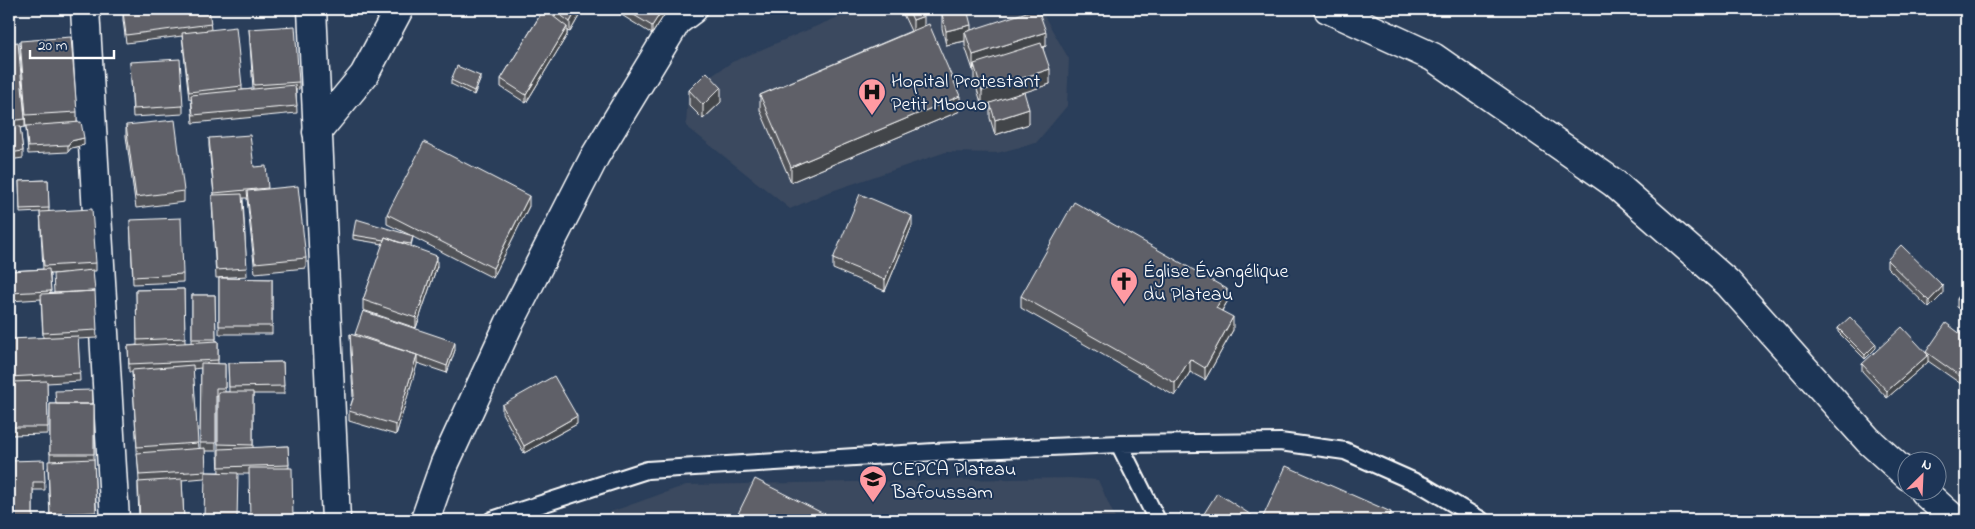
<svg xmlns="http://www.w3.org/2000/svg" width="1975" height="529" font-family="'Indie Flower',sans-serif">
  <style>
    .built { fill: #3a485e }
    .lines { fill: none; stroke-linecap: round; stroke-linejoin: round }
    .service-casing { stroke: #fff; stroke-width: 20 }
    .minor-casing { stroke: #fff; stroke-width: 31 }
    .service { stroke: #1d3557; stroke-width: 16 }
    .minor { stroke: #1d3557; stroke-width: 28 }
    .wall { fill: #515359; stroke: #fff; fill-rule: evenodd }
    .shaded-wall { fill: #424449; stroke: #fff }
    .building { fill: #5e6168; stroke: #fff }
    .labels { text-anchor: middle; stroke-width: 4; stroke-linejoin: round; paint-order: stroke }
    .poi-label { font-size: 20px; fill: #fff; stroke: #1d3557; text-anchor: start }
  </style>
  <rect width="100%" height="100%" fill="#2a3e5a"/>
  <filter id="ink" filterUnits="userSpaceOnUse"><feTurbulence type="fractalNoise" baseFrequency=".02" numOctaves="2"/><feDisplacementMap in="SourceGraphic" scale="10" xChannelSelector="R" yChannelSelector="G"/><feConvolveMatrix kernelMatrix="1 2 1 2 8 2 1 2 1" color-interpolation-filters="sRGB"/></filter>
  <g filter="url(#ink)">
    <!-- built -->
    <path class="built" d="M857,9H957L1006,11L1040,9L1069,59L1067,106L1036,143L997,153L946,152L826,193L790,209L686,126L688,92L732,62Z
      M1070,478L1098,480L1116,520H588L686,485Z"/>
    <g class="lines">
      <!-- service casing -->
      <g class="service-casing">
        <path id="service" d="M1119,444L1157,520
          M492,520L647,470L934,452L1119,444L1280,442L1345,451L1424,486L1481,520"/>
      </g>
      <!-- minor casing -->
      <g class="minor-casing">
        <path id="minor" d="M85,9L115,520
          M312,9L336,520
          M1328,9L1433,57L1614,183L1728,283L1868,440L1908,476
          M317,132L364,75L399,9
          M1924,492L1955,520
          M425,520L445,463L509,324L595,156L677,21L693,9"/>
      </g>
      <!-- service -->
      <use href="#service" class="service"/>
      <!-- minor -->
      <use href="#minor" class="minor"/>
    </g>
    <!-- wall -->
    <path class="wall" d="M9,9H14L15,20L9,21Z
      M129,9H209L211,30L242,86V90L253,89L249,29L299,82V89L296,90L297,113L193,123L191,99H189L182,36L126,43L123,20V12H130Z
      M533,9H583L570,32L567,31V35L526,103L501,87V79L542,12Z
      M612,9H668L652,34Z
      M903,9H921L924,26L960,111L791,182L760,110V95L911,31L903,14Z
      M942,14L971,30L1046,46L1043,48L1050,84L1021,93L1029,124L995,135L990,118V103L982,106L974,79V70H973L965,46V41L946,45L942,28Z
      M20,41L77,112V122L84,145L71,148L68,152L28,154L20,51Z
      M9,43L25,119V127L20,128L23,151V158L9,160Z
      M130,62L183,106V114L133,117Z
      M451,80H480L474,95L451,84Z
      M689,90L721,102L703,119L689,105Z
      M126,125L184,191V202L136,208L126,136Z
      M209,138L254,167L268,189L306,258V268L255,273L247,198H243L247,276L216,278L212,203V195H214L209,146Z
      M48,180L49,212L96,263V271H93L97,338L78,339L80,381L47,383L48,434L9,435V339L43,338L41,299L9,301V271L43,269L40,212L20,213L19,181ZM65,273L54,293L51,294L50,274Z
      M529,206L493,278L413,237L411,246L437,266L416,328L363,310V300L383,244L353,239V235H410L387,224V214Z
      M130,220L183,274V282L133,284Z
      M912,226L885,291L833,269V259Z
      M1887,260L1943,294L1929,308L1887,267Z
      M219,278L272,279V334H219Z
      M1966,287V314L1957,307V299Z
      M184,289L185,343H192V295H215L216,341H218V364H225V392H229L228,363L283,362L284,394H253V448L288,446L289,468L249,474H238L204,478L182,480L184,520H139L138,489V482L139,481L132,372H129L128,346L137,345L136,290ZM201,368L200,448L198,449L193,369ZM216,396H218V452L219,472H206L205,451H216Z
      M1021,296L1227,302L1222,311L1233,330L1205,380L1190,372L1175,396L1021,308Z
      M1838,328L1876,348L1865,359L1838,332Z
      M350,334L355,336V334L455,350L447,373L417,363L396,435L349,421V411L353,398Z
      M1966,338L1964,386L1928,361V362L1887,398L1862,371V364L1926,353V352Z
      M50,404H94V461L97,520H9L44,460L45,490H33V520H50L48,468L50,461Z
      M502,405L577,424L524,453L502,413Z
      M1263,517L1391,520H1263Z"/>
    <!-- shaded-wall -->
    <path class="shaded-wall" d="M577,9H583L570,32V22Z
      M663,9H668L652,34V26Z
      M924,16V31L913,35V20Z
      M971,25V40L965,32V41L946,45V31Z
      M567,27V35L526,103V95Z
      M1046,32V46L975,69L974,64L973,70V55Z
      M1050,69V84L982,106V91Z
      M480,76V80L474,95V91Z
      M721,87V102L703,119V105Z
      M960,96V111L791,182V167Z
      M1029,109V124L995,135V120Z
      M84,138V145L71,148L68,152V145L71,141Z
      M529,196V206L493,278V268Z
      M912,216V226L885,291V280Z
      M437,256V266L416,328V318Z
      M1943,286V294L1929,308V301Z
      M1227,289V302L1216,320V308Z
      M1233,317V330L1205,380V368Z
      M455,342V350L447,373V366Z
      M1876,344V348L1865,359V355Z
      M417,355V365L396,435V425Z
      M1928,355V362L1887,398V391Z
      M1190,359V372L1175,396V383Z
      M1966,376V384L1964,386V379Z
      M577,416V424L524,453V446Z
      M1391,512V520H1387Z"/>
    <!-- building -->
    <path class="building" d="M9,9H14L15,13H9Z
      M152,9H209L211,24L126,35L123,12Z
      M544,9L567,27L526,95L501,79Z
      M552,9H577L570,22Z
      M624,9H663L652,26Z
      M908,9H921L924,16L913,20Z
      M962,9H967L971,25L946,31L942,14Z
      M1036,9H1038L1046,32L973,55L965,32Z
      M929,24L960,96L791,167L760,95Z
      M295,26L299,82L254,85L249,29Z
      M236,27L242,86L189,92L182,33Z
      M71,37L77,112L26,115L20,41Z
      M18,42L25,119L9,121V43Z
      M1041,43L1050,69L982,91L974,64Z
      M180,59L183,106L133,109L130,62Z
      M457,66L480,76L474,91L451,80Z
      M707,72L721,87L703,105L689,90Z
      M295,85L297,106L193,115L191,95Z
      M1024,92L1029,109L995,120L990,103Z
      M175,120L184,191L136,197L126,125Z
      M81,122L84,138L71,141L68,145L28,147L26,126Z
      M20,126L23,151L9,153V127Z
      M250,135L254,167L266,166L268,188L214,193L209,138Z
      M424,142L529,196L493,268L387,214Z
      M48,180L49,208L20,209L19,181Z
      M298,186L306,258L255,263L247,191Z
      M242,194L247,268L216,270L212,195Z
      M860,194L912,216L885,280L833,259Z
      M1074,202L1227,289L1216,308L1233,317L1205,368L1190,359L1175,383L1021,296Z
      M92,209L96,263L44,266L40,212Z
      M181,218L183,274L133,277L130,220Z
      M356,219L413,236L411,244L398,242L385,237L384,240L353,235Z
      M385,237L437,256L416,318L363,300Z
      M1901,245L1943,286L1929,301L1887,260Z
      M49,269L51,291L9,293V271Z
      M93,270L95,291L54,293L53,274Z
      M219,278L272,279V326H219Z
      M1966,287V306L1957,299Z
      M184,289L185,338L137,340L136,290Z
      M95,291L97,330L43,333L41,294Z
      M192,295H215L216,339H192Z
      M363,311L455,342L447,366L417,355L355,334Z
      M1850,317L1876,344L1865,355L1838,328Z
      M1946,323L1966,338V376L1964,379L1926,352Z
      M1902,327L1928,355L1887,391L1862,364Z
      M350,334L417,355L396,425L349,411L354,396Z
      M78,336L80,373L9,377V339Z
      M218,341V360L129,364L128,346Z
      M283,362L284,386L229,387L228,363Z
      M201,363L225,364V388H216V443H200Z
      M193,365L198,443L137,447L132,370Z
      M554,376L577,416L524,446L502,405Z
      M47,381L48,427H9V382Z
      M92,390V404H56L55,391Z
      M218,392H253V445L218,444Z
      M50,404H94V454H50Z
      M288,446L289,465L219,467V449Z
      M205,448L206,471L139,475L137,453Z
      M94,459L96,512L50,514L48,461Z
      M44,460L45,482H33V519H22V520H9V461Z
      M1286,466L1391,512L1387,520H1271L1263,517Z
      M249,468H292L293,520H250Z
      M205,472L238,473L237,520H204Z
      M182,479L184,520H140L138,482Z
      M755,479L836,520H735Z
      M1217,493L1259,520H1200Z
      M75,519L97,520H75Z"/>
  </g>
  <!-- icons -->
  <defs>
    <g id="hospital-pin" transform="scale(1.4375)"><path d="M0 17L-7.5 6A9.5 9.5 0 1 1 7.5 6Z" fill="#ff9aa2" stroke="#1d3557"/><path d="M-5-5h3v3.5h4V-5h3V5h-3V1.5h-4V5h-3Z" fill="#111"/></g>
    <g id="church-pin" transform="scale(1.4375)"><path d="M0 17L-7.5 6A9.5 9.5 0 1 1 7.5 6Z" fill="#ff9aa2" stroke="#1d3557"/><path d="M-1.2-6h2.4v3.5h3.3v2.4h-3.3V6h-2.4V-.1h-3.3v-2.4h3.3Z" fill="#111"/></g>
    <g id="school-pin" transform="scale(1.4375)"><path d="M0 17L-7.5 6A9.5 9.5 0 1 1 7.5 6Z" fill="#ff9aa2" stroke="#1d3557"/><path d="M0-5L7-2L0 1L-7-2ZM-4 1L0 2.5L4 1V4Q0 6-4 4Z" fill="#111"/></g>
  </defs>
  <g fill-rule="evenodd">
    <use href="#hospital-pin" x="872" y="92"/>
    <use href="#church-pin" x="1124" y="281"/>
    <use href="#school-pin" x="873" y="479"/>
  </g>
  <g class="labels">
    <!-- poi labels -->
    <g class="poi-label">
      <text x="891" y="87">Hopital Protestant<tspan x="891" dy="23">Petit Mbouo</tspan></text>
      <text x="1143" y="277">Église Évangélique<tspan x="1143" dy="23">du Plateau</tspan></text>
      <text x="892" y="475">CEPCA Plateau<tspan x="892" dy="23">Bafoussam</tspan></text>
    </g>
  </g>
  <!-- margin -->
  <rect width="1975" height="529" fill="none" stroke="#1d3557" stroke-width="30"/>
  <rect x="15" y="15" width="1945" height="499" fill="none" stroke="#fff" stroke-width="2" filter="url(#ink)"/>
  <!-- north arrow -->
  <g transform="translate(1922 476) rotate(24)"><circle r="24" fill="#1d3557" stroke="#77869a"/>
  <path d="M0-4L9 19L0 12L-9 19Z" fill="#ff9aa2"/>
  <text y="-8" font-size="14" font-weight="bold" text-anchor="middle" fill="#ffffff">N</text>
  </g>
  <!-- scale -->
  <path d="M30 50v8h84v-8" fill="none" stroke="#ffffff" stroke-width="2.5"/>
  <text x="38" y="50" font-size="15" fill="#ffffff" stroke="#1d3557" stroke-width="4" paint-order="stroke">20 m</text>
</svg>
